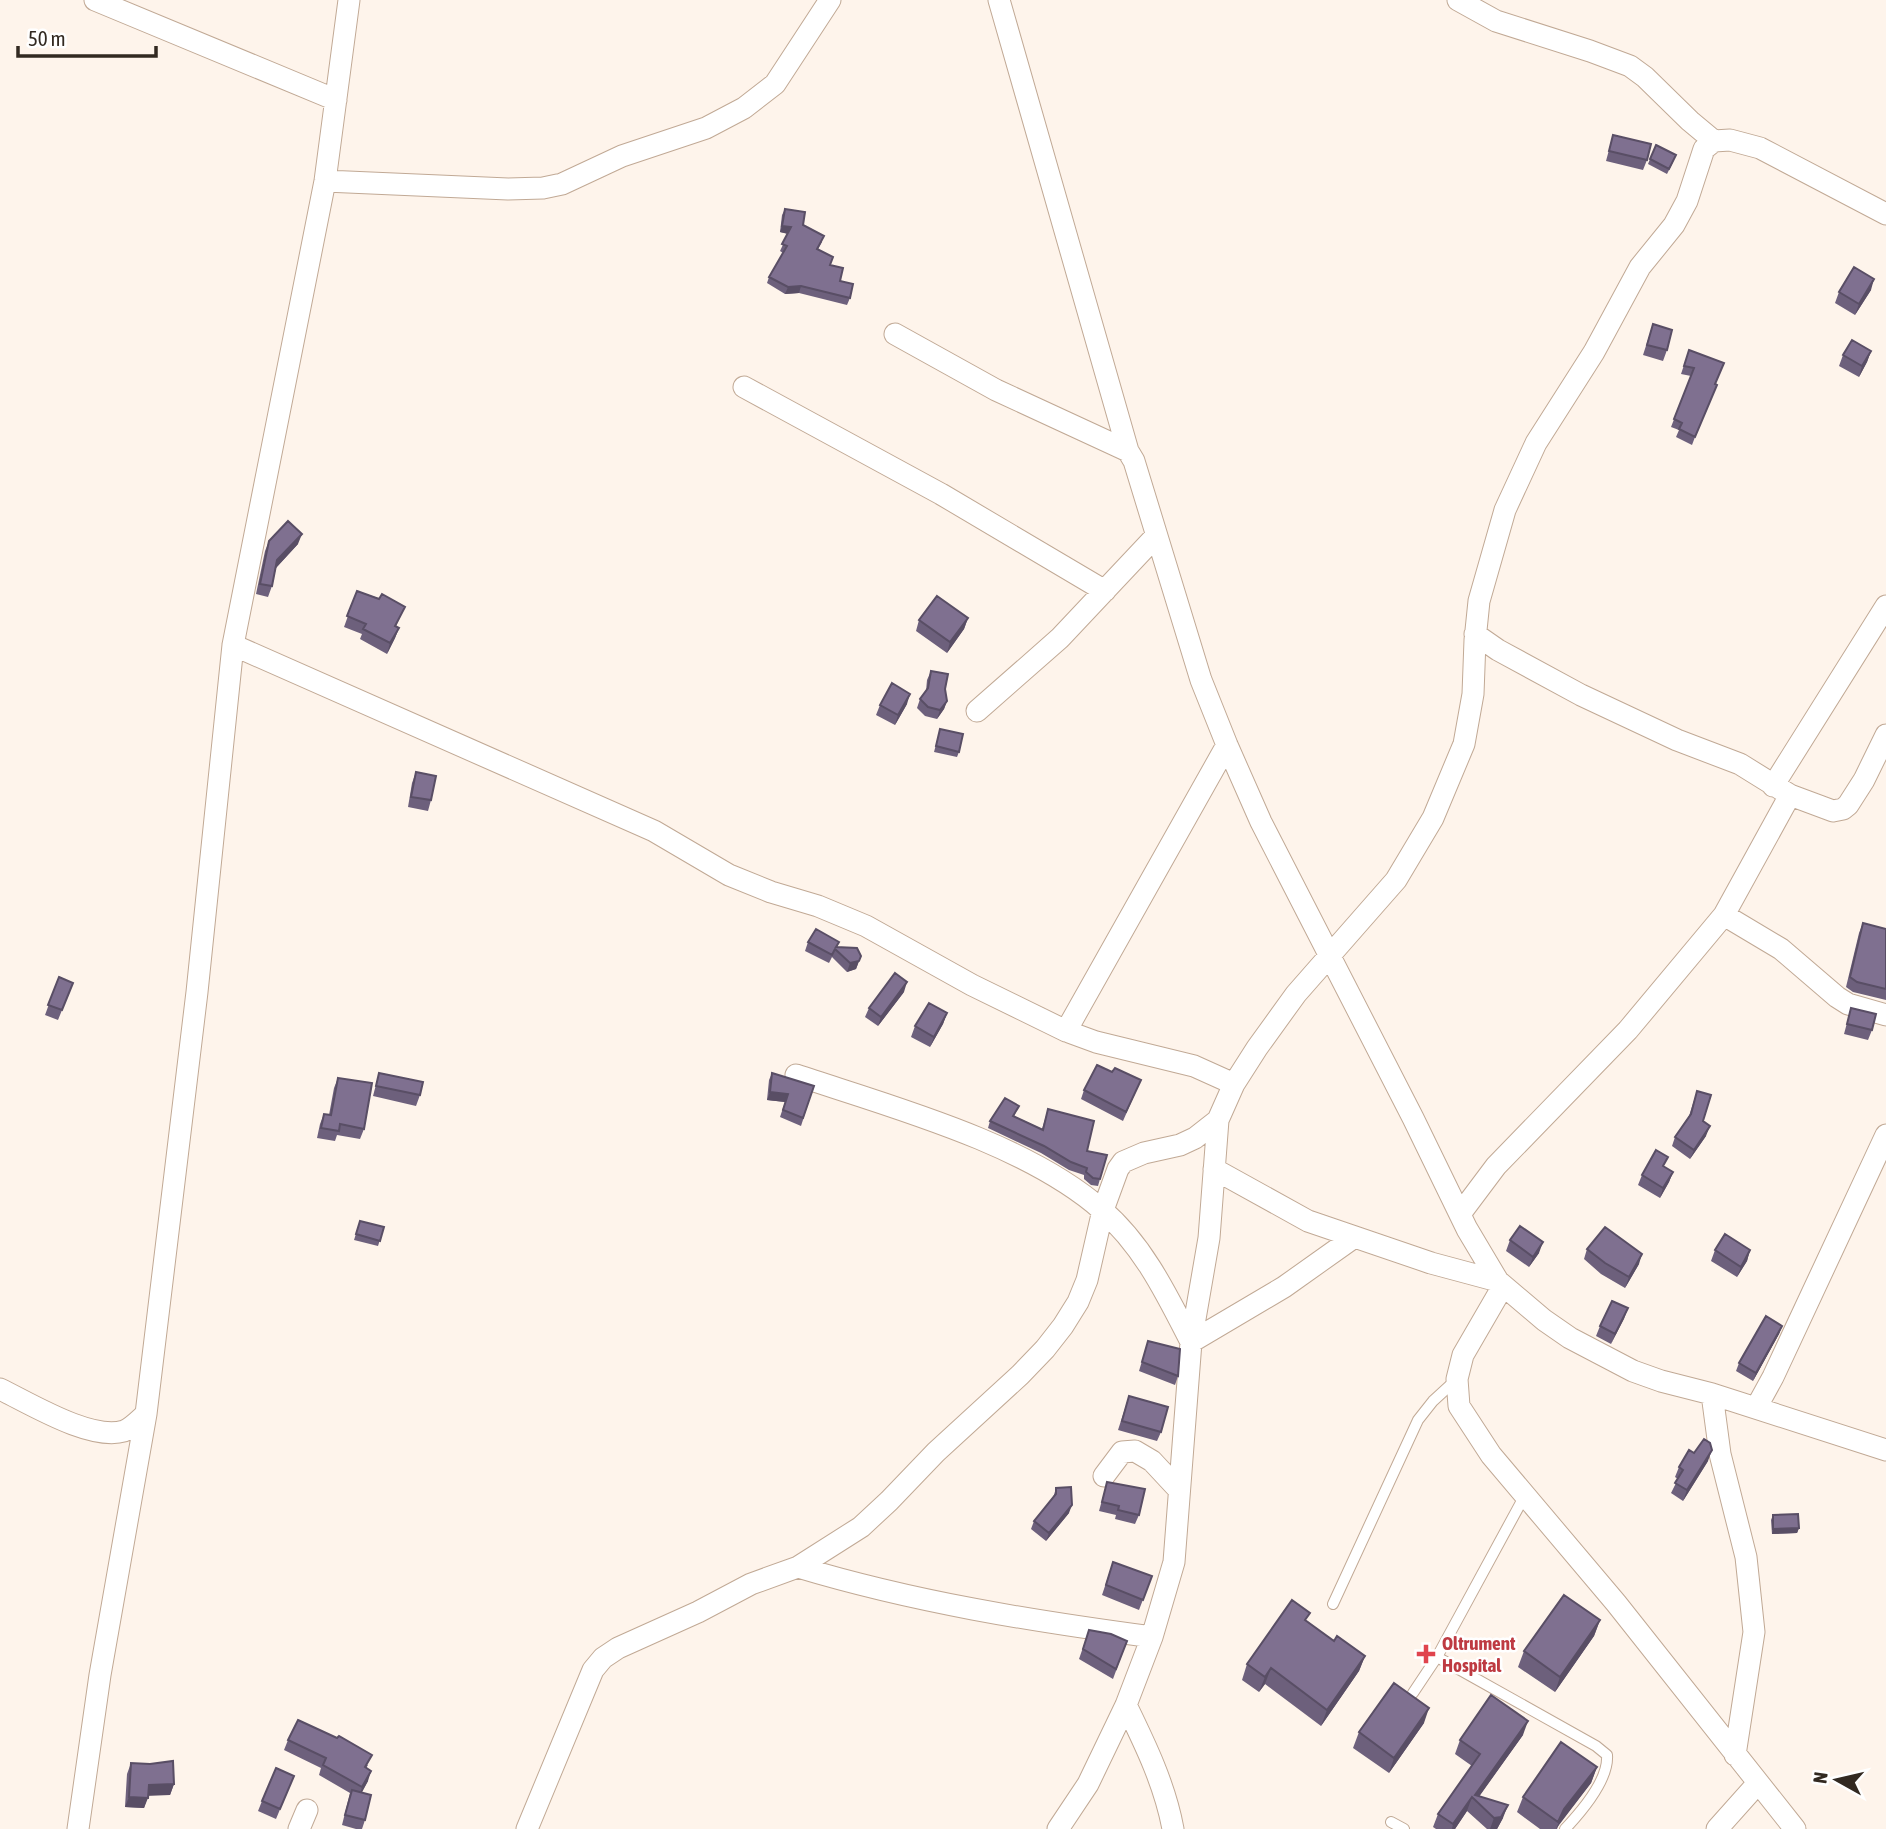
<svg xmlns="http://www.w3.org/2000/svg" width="1886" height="1829" font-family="'Asap Condensed',sans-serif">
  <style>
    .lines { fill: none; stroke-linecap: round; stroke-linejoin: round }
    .service-casing { stroke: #c1a995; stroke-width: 12 }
    .minor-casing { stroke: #c1a995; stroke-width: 23 }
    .service { stroke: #fff; stroke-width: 10 }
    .minor { stroke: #fff; stroke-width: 21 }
    .wall { fill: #6d607c }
    .shaded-wall { fill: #594e65 }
    .building { fill: #7f7090; stroke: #594e65; stroke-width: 2 }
    .health-dot { fill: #e0444e; stroke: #fff; stroke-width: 2.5 }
    .labels { text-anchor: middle; stroke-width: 5; stroke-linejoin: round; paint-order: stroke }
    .health-label { font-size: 19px; font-weight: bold; fill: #be3a42; stroke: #fff; text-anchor: start }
  </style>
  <rect width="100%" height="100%" fill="#fef4eb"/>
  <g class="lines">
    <!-- service casing -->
    <g class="service-casing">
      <path id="service" d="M1333,1604L1418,1420L1433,1401L1457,1379
        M1437,1657L1596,1746L1607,1755C1609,1780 1581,1812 1565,1829
        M1413,1693L1437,1657L1524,1497
        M1391,1822L1404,1829"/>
    </g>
    <!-- minor casing -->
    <g class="minor-casing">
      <path id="minor" d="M95,0L336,100
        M999,0L1128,451L1134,461L1201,680L1227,745L1261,822L1413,1118L1467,1229L1498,1281L1544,1320L1570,1338L1633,1371L1661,1381L1712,1394L1886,1450
        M1458,0L1496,21L1590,51L1630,66L1645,77L1690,121L1714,141
        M325,181L508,189L543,188L562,184L622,156L706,128L744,108L775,84L830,0
        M895,334L996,390L1128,451
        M744,387L941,494L1105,591
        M1475,634L1498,650L1581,695L1677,740L1740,764L1790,795L1833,811L1843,809L1848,805L1864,780L1886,735
        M233,645L654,831L729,875L771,892L818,906L866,926L972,985L1066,1031L1096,1042L1194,1066L1234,1084
        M977,711L1060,638L1156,536
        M1773,786L1886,606
        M1724,915L1781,949L1837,997L1848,1004L1886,1015
        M1066,1031L1227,745
        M796,1075C892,1107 1026,1143 1102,1210C1143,1245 1167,1295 1191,1342L1284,1287L1353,1238
        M1214,1169L1308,1221L1431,1263L1498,1281
        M1460,1214L1496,1166L1628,1030L1724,915L1790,795
        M1503,1286L1463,1355L1457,1379L1459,1406L1491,1455L1616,1603L1795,1829
        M0,1389C31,1404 91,1441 124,1431C132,1428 140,1419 146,1414
        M1712,1394L1720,1454L1746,1557L1754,1632L1735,1755
        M1756,1408L1773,1377L1886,1135
        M1104,1476L1122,1452L1135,1451L1152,1461L1179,1490
        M798,1567C914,1602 1032,1621 1152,1637
        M1126,1705C1145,1744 1165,1785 1173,1829
        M78,1829L100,1675L146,1414L197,992L233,645L325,181L349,0
        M299,1829L307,1810
        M527,1829L593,1670L603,1658L618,1648L698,1612L751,1584L798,1567L861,1527L889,1501L936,1452L1020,1375L1045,1349L1063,1326L1078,1302L1087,1280L1103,1210L1118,1169L1123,1162L1144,1153L1180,1145L1195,1138L1218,1120
        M1058,1829L1088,1784L1126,1705L1152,1637L1174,1562L1191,1342L1209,1238L1218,1120L1234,1084L1257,1048L1296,994L1396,880L1433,818L1464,744L1473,694L1475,640L1479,601L1505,510L1536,443L1594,352L1640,267L1674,225L1687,201L1704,149L1714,141L1730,140L1760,148L1886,214
        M1717,1829L1758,1783"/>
    </g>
    <!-- service -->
    <use href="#service" class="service"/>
    <!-- minor -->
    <use href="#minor" class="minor"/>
  </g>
  <!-- wall -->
  <path class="wall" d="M1613,135L1647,160L1643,170L1606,161Z
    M1650,159L1674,160L1667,174L1648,164Z
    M785,209L822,242L818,249L830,265L850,298L847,305L799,293L785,294L767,283L769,277L783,253L780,251L788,234L780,232L782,215Z
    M1871,290L1855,315L1835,303L1839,292Z
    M1653,324L1667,350L1663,361L1643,355Z
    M1689,350L1715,384L1692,445L1676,437L1679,430L1671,427L1691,376L1681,374Z
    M1871,351L1867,362L1859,377L1839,366L1843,355Z
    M269,541L298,544L276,568L272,586L268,597L256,594L265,551Z
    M357,591L405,607L396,626L399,628L395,638L387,654L360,639L362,634L344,627Z
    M968,618L964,629L947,653L916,631L919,620Z
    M931,671L945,689L947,701L944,709L937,719L925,716L917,708L920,699L926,691L927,680Z
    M907,704L895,725L876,715L880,705Z
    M940,729L959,752L957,757L934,752Z
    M416,772L431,800L428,811L408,807L412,783Z
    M1863,923L1886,929V1000L1853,992L1846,987L1859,933Z
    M808,942H839L837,947L861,956L856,969L847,972L832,957L829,963L805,951Z
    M59,977L73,983L58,1020L45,1015Z
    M904,992L878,1026L865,1017L869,1008Z
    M1851,1008L1872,1030L1868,1040L1844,1034Z
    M947,1013L943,1024L930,1047L911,1037L915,1026Z
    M1112,1072L1141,1080L1123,1121L1081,1099L1084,1090Z
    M379,1073L420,1095L416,1106L373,1096Z
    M772,1073L814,1086L801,1126L780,1117L785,1102L767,1100L769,1080Z
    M338,1078L364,1129L360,1139L337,1135L335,1141L317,1138L320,1124L324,1114L329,1115L334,1088Z
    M1697,1091L1706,1136L1690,1159L1672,1146L1675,1137L1689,1116Z
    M1019,1106L1014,1116L1042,1129L1048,1109L1087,1151L1100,1179L1098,1186L1091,1185L1084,1179V1175L1069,1170L1041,1153L988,1128L990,1121Z
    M1673,1172L1669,1182L1660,1198L1638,1185L1642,1175Z
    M360,1221L384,1227L378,1246L354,1240Z
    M1510,1240L1539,1253L1529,1267L1506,1251Z
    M1587,1249L1639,1264L1625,1288L1601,1274L1584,1259Z
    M1715,1250H1750L1747,1261L1737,1277L1711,1261Z
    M1628,1308L1611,1344L1596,1336L1600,1326Z
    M1782,1326L1779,1334L1753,1381L1736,1371L1739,1363Z
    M1148,1341L1178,1376L1175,1385L1139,1371Z
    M1129,1396L1161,1432L1157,1441L1118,1430Z
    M1708,1461L1683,1501L1671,1493L1678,1479L1675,1477L1679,1467Z
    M1107,1482L1139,1515L1135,1524L1115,1519L1116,1515L1099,1511Z
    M1056,1488L1069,1513L1046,1541L1031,1529L1034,1521L1053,1498Z
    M1773,1515L1799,1528L1797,1533L1772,1534L1771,1520Z
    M1113,1562L1152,1576L1139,1610L1102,1595Z
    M1600,1620L1594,1636L1555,1692L1518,1667L1524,1651Z
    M1307,1621L1334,1641L1365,1656L1359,1671L1321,1726L1265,1684L1259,1692L1242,1680L1247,1664Z
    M1089,1630L1127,1641L1113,1679L1079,1659Z
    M1424,1723L1389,1773L1353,1748L1359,1732Z
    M1523,1735L1479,1796L1503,1818L1497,1829H1487L1467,1811L1455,1829H1436L1433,1827L1438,1814L1472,1766L1455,1754L1460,1740Z
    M288,1740L368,1765L366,1768L368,1781L361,1793L365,1820L362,1829H356L342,1825L350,1793L319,1775L321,1768L284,1750Z
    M131,1763L174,1784L170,1795H148L144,1808L125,1807L127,1774Z
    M1597,1767L1591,1783L1559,1824L1557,1829H1540L1517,1812L1523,1797Z
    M294,1776L276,1819L258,1811L262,1801Z"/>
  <!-- shaded-wall -->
  <path class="shaded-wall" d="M782,226L791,227L789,234L780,232Z
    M1874,279L1871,290L1855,315L1859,304Z
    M801,286L799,293L785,294L788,287Z
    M1871,351L1867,362L1859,377L1862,366Z
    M302,534L298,544L274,570L277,560Z
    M968,618L964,629L947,653L950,642Z
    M399,628L395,638L387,654L390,643Z
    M910,694L907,704L895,725L898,715Z
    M947,701L944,709L937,719L940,710Z
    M859,961L856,969L847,972L850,963Z
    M907,982L904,992L878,1026L881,1017Z
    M947,1013L943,1024L930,1047L934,1037Z
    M770,1092L788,1094L785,1102L767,1100Z
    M1710,1126L1706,1136L1690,1159L1694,1150Z
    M1673,1172L1669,1182L1660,1198L1663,1188Z
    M1543,1242L1539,1253L1529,1267L1533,1257Z
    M1750,1250L1747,1261L1737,1277L1741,1267Z
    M1642,1254L1639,1264L1625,1288L1629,1277Z
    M1628,1308L1624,1319L1611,1344L1615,1334Z
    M1782,1326L1779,1334L1753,1381L1756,1373Z
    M1712,1450L1708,1461L1683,1501L1687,1490Z
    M1072,1505L1069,1513L1046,1541L1049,1533Z
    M1799,1528L1797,1533L1772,1534L1773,1529Z
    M1600,1620L1594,1636L1555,1692L1560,1677Z
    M1365,1656L1359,1671L1321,1726L1327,1710Z
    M1271,1668L1265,1684L1259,1692L1265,1677Z
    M1429,1708L1424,1723L1389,1773L1394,1758Z
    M1528,1721L1523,1735L1476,1801L1475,1795Z
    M1597,1767L1591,1783L1556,1829L1564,1809Z
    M371,1771L368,1781L359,1798L362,1787Z
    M174,1784L170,1795L145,1796L149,1785Z
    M129,1797L148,1798L144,1808L125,1807Z
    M1472,1797L1467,1811L1455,1829H1452L1453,1824Z
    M1508,1805L1503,1818L1497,1829H1490L1494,1818Z"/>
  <!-- building -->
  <path class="building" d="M1613,135L1651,144L1647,160L1609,151Z
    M1656,145L1676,155L1669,169L1650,159Z
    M785,209L805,212L803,225L824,236L817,249L833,257L830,265L843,268L840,281L853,284L850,298L801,286L788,287L769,277L787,246L782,244L791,227L782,226Z
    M1854,267L1874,279L1859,304L1839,292Z
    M1653,324L1672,330L1667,350L1647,345Z
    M1852,340L1871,351L1862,366L1843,355Z
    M1689,350L1724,363L1715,384L1717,385L1695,437L1679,429L1682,423L1674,419L1694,368L1684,366Z
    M288,521L302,534L277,560L272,586L260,584L269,541Z
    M357,591L379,599L382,594L405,607L395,626L399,628L390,643L363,629L366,624L347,616Z
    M937,596L968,618L950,642L919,620Z
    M931,671L948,674L945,689L947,701L940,710L928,707L920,699L928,688Z
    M892,683L910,694L898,715L880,705Z
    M940,729L963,734L959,752L936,746Z
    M416,772L436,776L431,800L411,797Z
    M1863,923L1886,929V989L1857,982L1850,977Z
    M816,929L839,942L836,947L857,948L861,956L859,961L850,963L835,949L832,955L808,942Z
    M895,973L907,982L881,1017L869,1008Z
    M59,977L73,983L62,1010L48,1005Z
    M929,1003L947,1013L934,1037L915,1026Z
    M1851,1008L1876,1014L1872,1030L1847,1024Z
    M1097,1065L1112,1072L1115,1068L1141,1080L1126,1112L1084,1090Z
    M379,1073L423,1082L420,1095L376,1086Z
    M772,1073L814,1086L803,1118L783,1110L788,1094L770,1092Z
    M338,1078L372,1083L364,1129L340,1124L339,1131L321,1128L324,1114L331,1115Z
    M1697,1091L1711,1095L1703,1121L1710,1126L1694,1150L1675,1137L1691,1114Z
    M1005,1098L1019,1106L1013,1116L1043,1130L1048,1109L1094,1121L1087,1151L1107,1155L1100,1179L1093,1178L1086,1172L1087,1168L1071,1162L1044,1146L990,1121Z
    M1656,1150L1668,1157L1663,1166L1673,1172L1663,1188L1642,1175Z
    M360,1221L384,1227L380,1241L356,1234Z
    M1520,1226L1543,1242L1533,1257L1510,1240Z
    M1605,1227L1642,1254L1629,1277L1605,1263L1587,1249Z
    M1725,1234L1750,1250L1741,1267L1715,1250Z
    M1612,1301L1628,1308L1615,1334L1600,1326Z
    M1766,1316L1782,1326L1756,1373L1739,1363Z
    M1148,1341L1180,1349L1178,1376L1142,1362Z
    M1129,1396L1168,1407L1161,1432L1122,1421Z
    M1704,1439L1710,1443L1712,1450L1687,1490L1675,1483L1683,1470L1679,1467L1689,1450L1694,1453Z
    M1107,1482L1145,1489L1139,1515L1118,1510L1119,1506L1102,1502Z
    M1071,1487L1072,1505L1049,1533L1034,1521L1056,1494V1488Z
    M1798,1514L1799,1528L1773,1529V1515Z
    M1113,1562L1152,1576L1143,1600L1106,1585Z
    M1564,1595L1600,1620L1560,1677L1524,1651Z
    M1292,1600L1310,1613L1305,1620L1334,1641L1337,1636L1365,1656L1327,1710L1271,1668L1265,1677L1247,1664Z
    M1089,1630L1111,1634L1127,1641L1116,1669L1083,1649Z
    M1394,1683L1429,1708L1394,1758L1359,1732Z
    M1491,1695L1528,1721L1475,1795L1508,1805L1501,1817L1494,1818L1472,1797L1453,1824L1438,1814L1480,1754L1460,1740Z
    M298,1720L337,1738L339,1736L372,1755L365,1767L371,1771L362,1787L323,1765L326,1758L288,1740Z
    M1561,1742L1597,1767L1564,1809L1558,1822L1523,1797Z
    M173,1761L174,1784L149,1785L148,1798L129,1797L131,1763L150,1764Z
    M276,1768L294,1776L280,1809L262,1801Z
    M352,1790L371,1795L365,1820L345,1815Z"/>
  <!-- markers -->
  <path class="health-dot" d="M1422.5 1643.5h7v7h7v7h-7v7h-7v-7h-7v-7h7z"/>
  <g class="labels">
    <!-- health labels -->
    <g class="health-label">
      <text x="1442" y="1650">Oltrument<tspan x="1442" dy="22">Hospital</tspan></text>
    </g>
  </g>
  <!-- north arrow -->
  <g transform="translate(1837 1780) rotate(278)" stroke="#ffffff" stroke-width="5" paint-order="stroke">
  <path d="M0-5L12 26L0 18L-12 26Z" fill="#322921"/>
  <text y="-10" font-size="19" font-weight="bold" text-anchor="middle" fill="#322921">N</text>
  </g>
  <!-- scale -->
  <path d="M18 46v10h138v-10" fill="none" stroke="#322921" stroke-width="3.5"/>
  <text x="28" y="46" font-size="21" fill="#322921" stroke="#ffffff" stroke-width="5" paint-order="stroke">50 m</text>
</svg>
